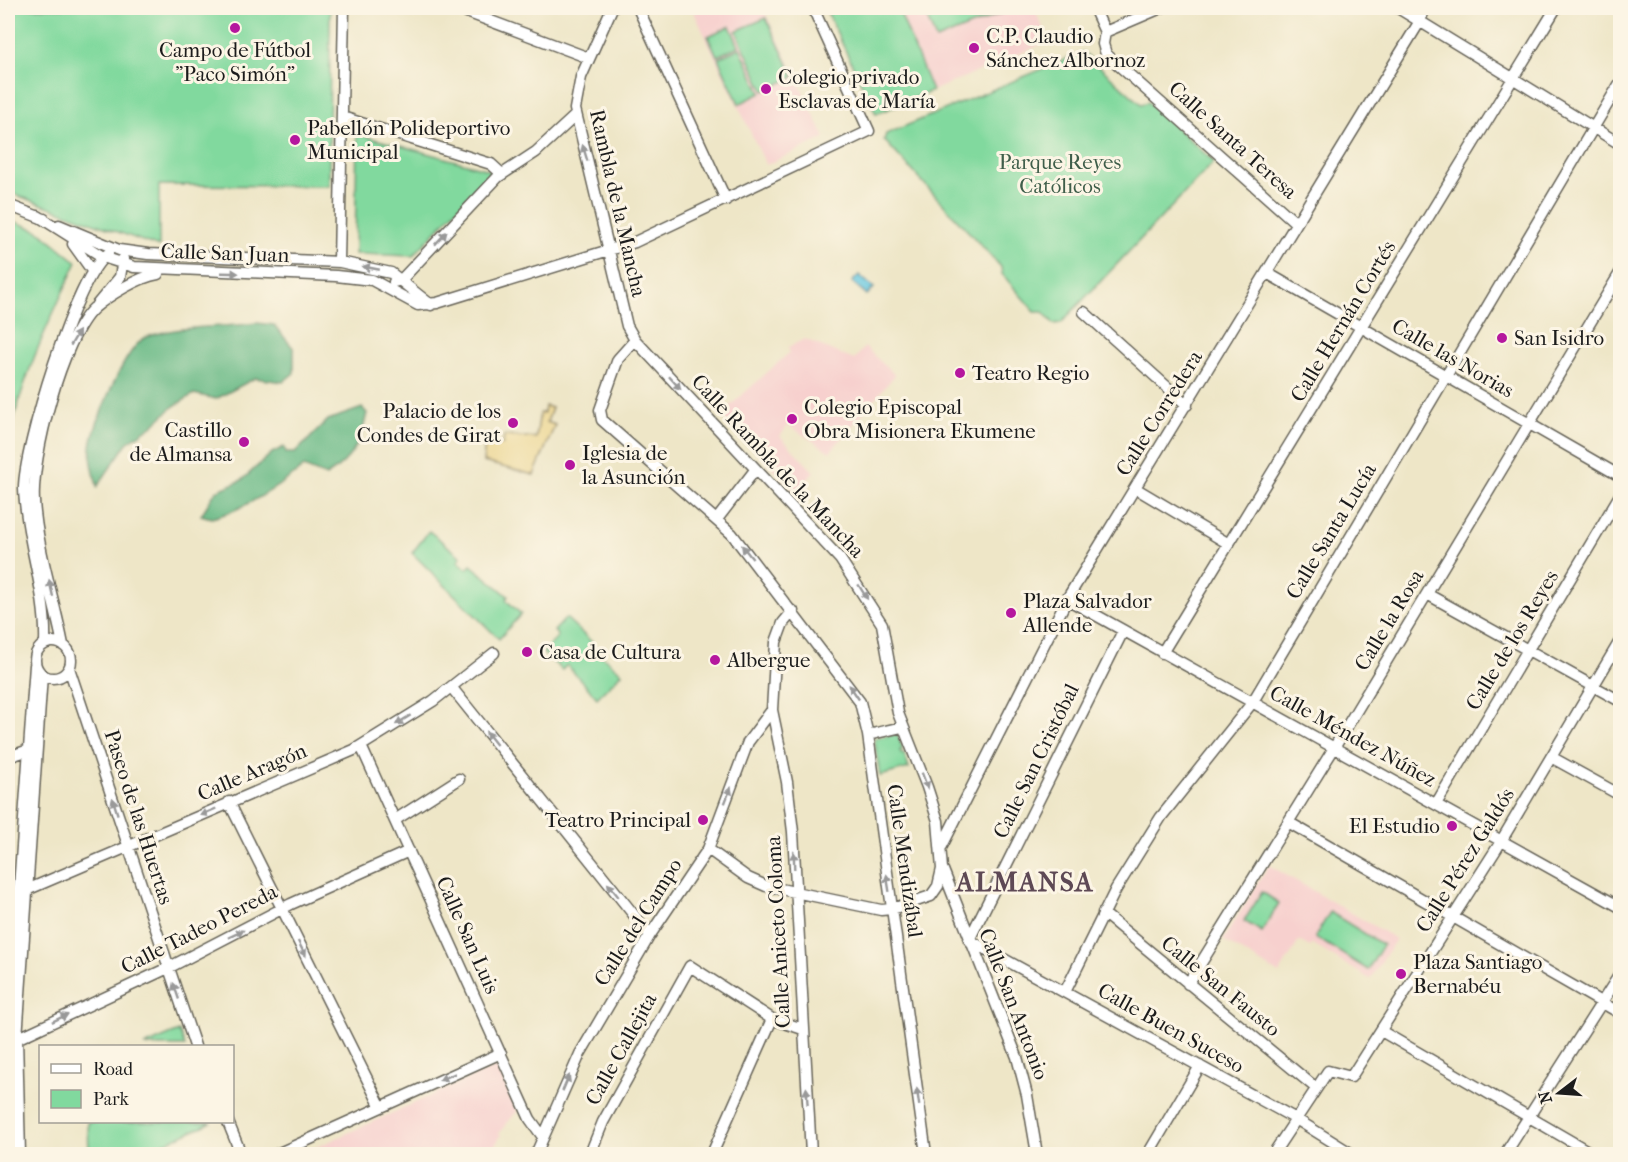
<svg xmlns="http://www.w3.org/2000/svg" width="1628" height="1162" font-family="'IM FELL French Canon',serif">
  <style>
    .built { fill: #f7d0ce }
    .green { fill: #81d99e; stroke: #4e7a5d; stroke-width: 1.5 }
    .forest { fill: #68b985; stroke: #426a50; stroke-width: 1.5 }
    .sand { fill: #eeda9e; stroke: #857b5d; stroke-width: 1.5 }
    .water { fill: #63c7e1; stroke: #40727e; stroke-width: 1.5 }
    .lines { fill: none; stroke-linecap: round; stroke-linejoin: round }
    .street-casing { stroke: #666358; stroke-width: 13 }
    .street { stroke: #fff; stroke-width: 10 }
    .oneway { fill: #999 }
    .poi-dot { fill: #b5179e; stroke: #fcf5e5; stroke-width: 2 }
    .labels { text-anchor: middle; stroke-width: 6; stroke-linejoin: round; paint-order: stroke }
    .poi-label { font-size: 21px; fill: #1c1c1c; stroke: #fcf5e5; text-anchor: start }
    .street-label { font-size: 21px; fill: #1c1c1c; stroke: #fcf5e5 }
    .park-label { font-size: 21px; fill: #3f5e4a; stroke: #fcf5e5 }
    .district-label { font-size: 27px; font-weight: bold; letter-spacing: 1.5px; fill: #5e4955; stroke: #fcf5e5 }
  </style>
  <rect width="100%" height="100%" fill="#fcf5e5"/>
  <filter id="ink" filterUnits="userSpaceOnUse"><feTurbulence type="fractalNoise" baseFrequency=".0167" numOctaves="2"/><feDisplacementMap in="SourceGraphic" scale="12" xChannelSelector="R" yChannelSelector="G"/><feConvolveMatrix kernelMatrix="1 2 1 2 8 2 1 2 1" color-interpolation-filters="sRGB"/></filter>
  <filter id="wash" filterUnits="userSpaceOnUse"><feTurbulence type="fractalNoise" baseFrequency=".008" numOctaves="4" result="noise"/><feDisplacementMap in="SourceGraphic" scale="24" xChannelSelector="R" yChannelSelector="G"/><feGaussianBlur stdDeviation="1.35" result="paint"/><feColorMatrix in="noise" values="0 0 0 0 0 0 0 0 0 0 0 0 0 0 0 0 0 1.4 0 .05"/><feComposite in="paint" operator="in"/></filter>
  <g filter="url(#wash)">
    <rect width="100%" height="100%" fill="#eee6c7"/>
    <!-- built -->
    <path class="built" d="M692,8H763L825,138L766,165Z
      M898,8H1034L1049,41L932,91Z
      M805,339L854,360L865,347L895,375L830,452L788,425L780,436L814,472L796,493L721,414L790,352L788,347Z
      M1269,865L1396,939L1370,979L1312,944L1310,947L1299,941L1279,974L1223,940Z
      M494,1067L499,1070L518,1110L499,1133L501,1135L490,1154H310L308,1151Z"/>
    <!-- green -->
    <path class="green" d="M8,8H330L329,186L159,185V247L8,192Z
      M825,8H898L932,91L876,114Z
      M930,8H1014L936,40L924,10Z
      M766,18L794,77L764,91L736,31Z
      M730,26L739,46L717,56L708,36Z
      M740,48L761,93L739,104L718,58Z
      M1083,52L1141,104L1148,102L1214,162L1061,323L1054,324L1043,312H1035L1002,274L1001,267L884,140L886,134Z
      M357,134L492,171L413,256L355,254Z
      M8,219L39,231L77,262C49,321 19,383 8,447Z
      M429,531L461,557L458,561L467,569L471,565L508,596L506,600L521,614L499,639L412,553Z
      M566,618L594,644L592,647L622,673L597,698L567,665L562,670L543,653L558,636L554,631Z
      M897,734L903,749L900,750L901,754H904L909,768L880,776L874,738Z
      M1262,892L1279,903L1262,932L1244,921Z
      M1330,912L1383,945L1368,970L1315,937Z
      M179,1031L185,1046H144Z
      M88,1122H212L140,1154H89Z"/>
    <!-- forest -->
    <path class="forest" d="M257,323L274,325L294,349V373L283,382L255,378L216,399L194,394L174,406L153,425L127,443L97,487C95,475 89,458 91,446C94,424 126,344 147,337C178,325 223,328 257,323Z
      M362,408L367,413C361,442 352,460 326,476L304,467C280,486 240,512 211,518L201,515L216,491L242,480L272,453L284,447L286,453H295L328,420Z"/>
    <!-- sand -->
    <path class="sand" d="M545,406L552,408L547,422L555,425L534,475L483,462L485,443L503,444L504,436L536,438L540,413H544Z"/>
    <!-- water -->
    <path class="water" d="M859,275L874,288L867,295L852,282Z"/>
  </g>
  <g filter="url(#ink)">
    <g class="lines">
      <!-- street casing -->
      <g class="street-casing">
        <path id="street" d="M456,8L589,58
          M612,8L581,77L575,109L627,326L635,340L840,559L882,624L898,713L927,787L938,821L942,869L938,886L931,896L892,909L881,910L766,886L748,878L708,849
          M638,8L726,200
          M1094,8L1105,32
          M1398,8L1620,144
          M1105,32L1103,44L1106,54L1296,223
          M1105,32L1161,8
          M342,117L491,164L502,174
          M8,205L44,219
          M38,216L103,257L134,267L336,276L372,280L418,305L437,303L635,242L869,131L813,8
          M59,225L119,250L148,254L340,262L391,273L431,305
          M73,244L93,272
          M339,262L344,8
          M1267,273L1620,476
          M394,282L401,280L498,177L536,152L576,115
          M96,306L120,277L123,259
          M1084,312L1187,405
          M635,340L618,359L600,410L602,420L732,534L860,702L868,735L926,1154
          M1135,488L1229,544
          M718,518L755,470
          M1427,594L1620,701
          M1067,599L1620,907
          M793,611L783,623L776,642L772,710L787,782L793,832L811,1154
          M35 660a18 18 0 1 1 36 0a18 18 0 1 1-36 0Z
          M45,643C47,591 26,541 24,489C23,451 77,271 108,254
          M63,645C54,598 37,549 34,501C31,459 62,337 94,308C109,295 139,277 158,274
          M1162,653L1556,8
          M69,668L195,1046
          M452,688L650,935
          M868,735L902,727
          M361,746L530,1119L543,1137
          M8,757L29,750
          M1551,757L1620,795
          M229,802L381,1107
          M1436,804L1620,495
          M395,820L459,779
          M1288,822L1620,1013
          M942,846L1067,599L1420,21L1425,8
          M943,870L1017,1057L1027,1095L1037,1154
          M8,898L354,750L433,701L494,653
          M1103,913L1316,1088
          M969,940L1296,1119L1352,1154
          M969,940L1123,631
          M1188,984L1334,748L1620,273
          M1065,992L1116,889L1161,817L1252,703L1620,83
          M1381,1031L1593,1154
          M8,1042L35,665
          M8,1043L168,968L291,904L409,851
          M8,1047L10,1154
          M228,1122L241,1154
          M20,1154L17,1038L42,675
          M277,1154L501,1053
          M536,1154L580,1054L650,935L708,849L748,742L772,710
          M590,1154L603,1122L690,966L772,1019L803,1029
          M712,1154L772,1019
          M1148,1154L1200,1066
          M1273,1154L1328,1071L1351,1077L1497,848L1620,641
          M1505,1154L1620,974"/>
      </g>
      <!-- street -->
      <use href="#street" class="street"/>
    </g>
    <!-- one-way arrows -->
    <defs><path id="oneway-solid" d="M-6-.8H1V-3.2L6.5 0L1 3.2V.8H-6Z" transform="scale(1.5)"/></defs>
    <g class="oneway">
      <use href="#oneway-solid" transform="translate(585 153) rotate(-107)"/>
      <use href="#oneway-solid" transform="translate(441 238) rotate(-47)"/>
      <use href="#oneway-solid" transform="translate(371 268) rotate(-169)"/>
      <use href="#oneway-solid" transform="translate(230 273) rotate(2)"/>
      <use href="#oneway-solid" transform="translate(75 338) rotate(-59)"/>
      <use href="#oneway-solid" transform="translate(675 383) rotate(48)"/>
      <use href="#oneway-solid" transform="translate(747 552) rotate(-128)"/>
      <use href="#oneway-solid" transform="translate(51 588) rotate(-103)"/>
      <use href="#oneway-solid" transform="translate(863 592) rotate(58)"/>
      <use href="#oneway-solid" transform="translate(854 692) rotate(-124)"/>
      <use href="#oneway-solid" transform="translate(403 720) rotate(148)"/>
      <use href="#oneway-solid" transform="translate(491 738) rotate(-128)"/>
      <use href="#oneway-solid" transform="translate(925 781) rotate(69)"/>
      <use href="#oneway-solid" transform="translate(728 795) rotate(-69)"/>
      <use href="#oneway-solid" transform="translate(115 806) rotate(-107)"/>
      <use href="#oneway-solid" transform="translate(208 812) rotate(157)"/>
      <use href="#oneway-solid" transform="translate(794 860) rotate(-92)"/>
      <use href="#oneway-solid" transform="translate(888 883) rotate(-99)"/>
      <use href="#oneway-solid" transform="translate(613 890) rotate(-129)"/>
      <use href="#oneway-solid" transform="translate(236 934) rotate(-26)"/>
      <use href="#oneway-solid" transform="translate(302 949) rotate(63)"/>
      <use href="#oneway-solid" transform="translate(176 991) rotate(-109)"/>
      <use href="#oneway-solid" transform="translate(60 1018) rotate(-25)"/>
      <use href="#oneway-solid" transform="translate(447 1077) rotate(156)"/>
      <use href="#oneway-solid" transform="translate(566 1083) rotate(-67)"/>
      <use href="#oneway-solid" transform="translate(807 1096) rotate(-94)"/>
      <use href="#oneway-solid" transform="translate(918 1097) rotate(-98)"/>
    </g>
  </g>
  <!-- markers -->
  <g class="poi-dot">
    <circle cx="235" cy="28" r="6"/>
    <circle cx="974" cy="48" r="6"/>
    <circle cx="766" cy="89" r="6"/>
    <circle cx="295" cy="140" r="6"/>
    <circle cx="1502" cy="338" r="6"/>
    <circle cx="960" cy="373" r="6"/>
    <circle cx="792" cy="419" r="6"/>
    <circle cx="513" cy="423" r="6"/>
    <circle cx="244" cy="442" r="6"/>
    <circle cx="570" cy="465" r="6"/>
    <circle cx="1011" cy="613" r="6"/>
    <circle cx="527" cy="652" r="6"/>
    <circle cx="715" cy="660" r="6"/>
    <circle cx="703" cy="820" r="6"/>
    <circle cx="1452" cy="826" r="6"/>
    <circle cx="1401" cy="974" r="6"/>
  </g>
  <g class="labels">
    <!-- poi labels -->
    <g class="poi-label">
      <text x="986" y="43">C.P. Claudio<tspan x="986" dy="24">Sánchez Albornoz</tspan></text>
      <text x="235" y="57" text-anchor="middle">Campo de Fútbol<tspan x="235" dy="24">"Paco Simón"</tspan></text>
      <text x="778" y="84">Colegio privado<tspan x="778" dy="24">Esclavas de María</tspan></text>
      <text x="307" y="135">Pabellón Polideportivo<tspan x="307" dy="24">Municipal</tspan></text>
      <text x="1514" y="345">San Isidro</text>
      <text x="972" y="380">Teatro Regio</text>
      <text x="804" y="414">Colegio Episcopal<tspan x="804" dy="24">Obra Misionera Ekumene</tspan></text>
      <text x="501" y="418" text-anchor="end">Palacio de los<tspan x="501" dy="24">Condes de Girat</tspan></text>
      <text x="232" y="437" text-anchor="end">Castillo<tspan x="232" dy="24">de Almansa</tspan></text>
      <text x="582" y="460">Iglesia de<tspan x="582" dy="24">la Asunción</tspan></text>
      <text x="1023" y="608">Plaza Salvador<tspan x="1023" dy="24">Allende</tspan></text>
      <text x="539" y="659">Casa de Cultura</text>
      <text x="727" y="667">Albergue</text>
      <text x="691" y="827" text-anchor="end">Teatro Principal</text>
      <text x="1440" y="833" text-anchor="end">El Estudio</text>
      <text x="1413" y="969">Plaza Santiago<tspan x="1413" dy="24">Bernabéu</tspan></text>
    </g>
    <!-- street labels -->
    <g class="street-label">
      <text transform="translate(1233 140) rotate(42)" y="7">Calle Santa Teresa</text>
      <text transform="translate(618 203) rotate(77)" y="7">Rambla de la Mancha</text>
      <text transform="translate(225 253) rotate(2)" y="7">Calle San Juan</text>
      <text transform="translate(1343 321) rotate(-59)" y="7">Calle Hernán Cortés</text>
      <text transform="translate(1453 358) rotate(30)" y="7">Calle las Norias</text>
      <text transform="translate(1159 413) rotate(-58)" y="7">Calle Corredera</text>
      <text transform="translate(778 466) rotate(47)" y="7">Calle Rambla de la Mancha</text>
      <text transform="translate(1331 531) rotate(-59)" y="7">Calle Santa Lucía</text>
      <text transform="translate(1389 620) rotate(-59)" y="7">Calle la Rosa</text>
      <text transform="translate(1512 640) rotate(-59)" y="7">Calle de los Reyes</text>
      <text transform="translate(1353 736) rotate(29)" y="7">Calle Méndez Núñez</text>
      <text transform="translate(1036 761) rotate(-64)" y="7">Calle San Cristóbal</text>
      <text transform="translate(252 772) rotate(-23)" y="7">Calle Aragón</text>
      <text transform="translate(139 817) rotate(72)" y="7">Paseo de las Huertas</text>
      <text transform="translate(1465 860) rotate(-58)" y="7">Calle Pérez Galdós</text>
      <text transform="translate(905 861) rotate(82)" y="7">Calle Mendizábal</text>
      <text transform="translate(638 922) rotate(-58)" y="7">Calle del Campo</text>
      <text transform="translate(199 929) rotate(-27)" y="7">Calle Tadeo Pereda</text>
      <text transform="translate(778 932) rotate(-93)" y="7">Calle Aniceto Coloma</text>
      <text transform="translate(468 935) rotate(66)" y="7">Calle San Luis</text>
      <text transform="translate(1221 986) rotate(39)" y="7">Calle San Fausto</text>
      <text transform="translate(1014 1004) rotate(69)" y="7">Calle San Antonio</text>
      <text transform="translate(1171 1028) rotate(29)" y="7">Calle Buen Suceso</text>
      <text transform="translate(621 1049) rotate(-61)" y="7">Calle Callejita</text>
    </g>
    <!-- park labels -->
    <g class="park-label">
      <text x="1060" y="169">Parque Reyes<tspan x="1060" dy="24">Católicos</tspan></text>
    </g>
    <!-- district labels -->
    <g class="district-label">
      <text x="1025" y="891">ALMANSA</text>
    </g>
  </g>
  <!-- margin -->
  <rect width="1628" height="1162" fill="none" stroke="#fcf5e5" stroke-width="30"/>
  <!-- legend -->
  <rect x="39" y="1045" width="195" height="78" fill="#fcf5e5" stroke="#a29e95" stroke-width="1.5"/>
  <rect x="51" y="1064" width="30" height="9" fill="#ffffff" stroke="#a29e95" stroke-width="1.5"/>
  <text x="93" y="1075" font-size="18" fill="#1c1c1c">Road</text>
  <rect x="51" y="1090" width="30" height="18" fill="#81d99e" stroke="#a29e95" stroke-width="1.5"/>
  <text x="93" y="1105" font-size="18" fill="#1c1c1c">Park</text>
  <!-- north arrow -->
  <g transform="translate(1559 1093) rotate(253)" stroke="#fcf5e5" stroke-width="4.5" paint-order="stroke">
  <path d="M0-4.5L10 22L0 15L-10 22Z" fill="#1c1c1c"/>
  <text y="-9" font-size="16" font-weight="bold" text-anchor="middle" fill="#1c1c1c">N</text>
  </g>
</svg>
